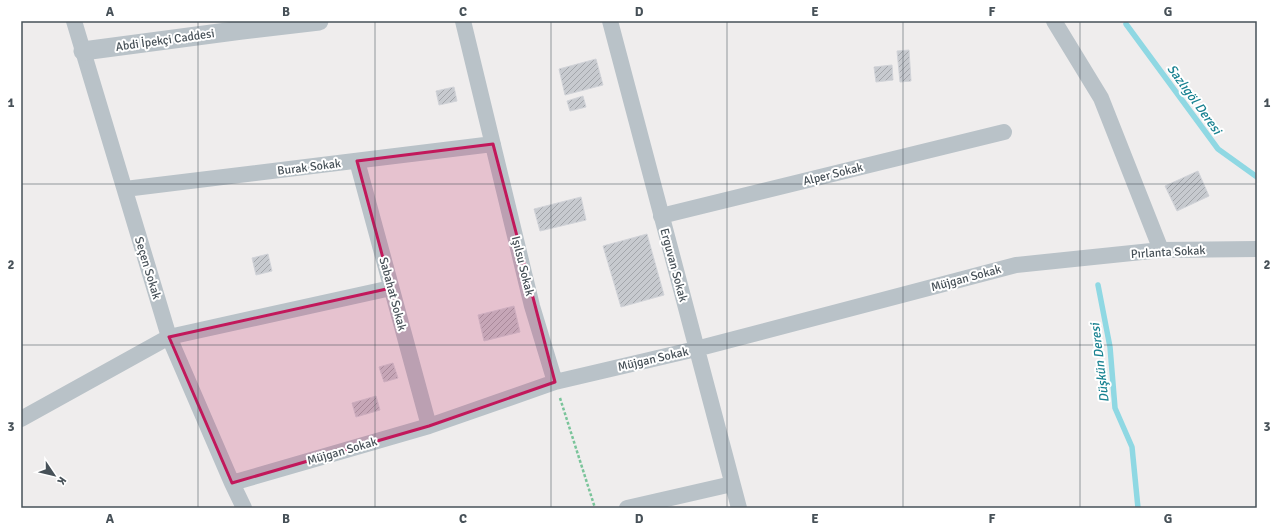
<svg xmlns="http://www.w3.org/2000/svg" width="1278" height="529" font-family="Signika,sans-serif">
  <style>
    .lines { fill: none; stroke-linecap: round; stroke-linejoin: round }
    .stream { stroke: #8fd8e3; stroke-width: 5.5 }
    .building { fill: url(#building-hatch); stroke: #d1d3d8 }
    .path { stroke: #7ac49a; stroke-width: 2.5; stroke-dasharray: 3 2; stroke-linecap: butt }
    .minor { stroke: #b9c2c8; stroke-width: 16 }
    .tertiary { stroke: #b9c2c8; stroke-width: 19 }
    .marked { fill: #c2185b; fill-opacity: 0.2; stroke: #c2185b; stroke-width: 3; stroke-linejoin: round }
    .grid { fill: none; stroke: #475158; stroke-width: 1; stroke-opacity: 0.55 }
    .labels { text-anchor: middle; stroke-width: 4; stroke-linejoin: round; paint-order: stroke }
    .street-label { font-size: 12px; fill: #475158; stroke: #fff }
    .water-label { font-size: 13px; font-style: italic; fill: #198291; stroke: #fff }
    .neatline { fill: none; stroke: #475158; stroke-width: 1.5 }
    .grid-label { font-size: 13px; text-anchor: middle; font-weight: bold; fill: #475158 }
  </style>
  <defs>
    <pattern id="building-hatch" width="6" height="6" patternUnits="userSpaceOnUse"><rect width="6" height="6" fill="#c7cacf"/><path d="M-1 1l2-2M0 6l6-6M5 7l2-2" fill="none" stroke="#a3a6ab"/></pattern>
  </defs>
  <rect width="100%" height="100%" fill="#efeded"/>
  <g class="lines">
    <!-- stream -->
    <path class="stream" d="M1126,24L1218,149L1257,177
      M1098,285L1110,347L1115,408L1132,447L1138,508"/>
  </g>
  <!-- building -->
  <path class="building" d="M909,50L911,81L900,82L897,51Z
    M596,59L603,85L565,95L559,69Z
    M892,65L893,80L876,82L874,67Z
    M454,87L457,101L439,105L436,91Z
    M583,96L586,107L570,111L567,101Z
    M1198,171L1209,196L1177,211L1165,186Z
    M581,197L586,220L540,231L534,209Z
    M647,234L664,295L621,307L603,246Z
    M268,254L272,271L256,275L252,258Z
    M514,306L520,332L484,341L478,315Z
    M393,363L398,378L384,382L379,367Z
    M376,396L380,410L356,417L352,403Z"/>
  <g class="lines">
    <!-- path -->
    <path class="path" d="M560,398L595,508"/>
    <!-- minor -->
    <path class="minor" d="M74,21L169,337L232,483L244,508
      M463,21L532,306L555,382
      M610,21L739,508
      M1054,21L1101,98L1161,250
      M357,161L429,426
      M125,189L493,144
      M661,216L1004,132
      M21,419L169,337L391,288
      M232,483L429,426L555,382L696,349L1016,265L1161,250L1257,249
      M627,508L732,484"/>
    <!-- tertiary -->
    <path class="tertiary" d="M83,51L242,30L319,21"/>
  </g>
  <!-- marked area -->
  <path class="marked" d="M493,144L555,382L429,426L232,483L169,337L391,288L357,161Z"/>
  <!-- grid -->
  <path class="grid" d="M198,21V508M375,21V508M551,21V508M727,21V508M903,21V508M1080,21V508M21,184H1257M21,345H1257"/>
  <g class="labels">
    <!-- street labels -->
    <g class="street-label">
      <text transform="translate(165 40) rotate(-8)" y="4">Abdi İpekçi Caddesi</text>
      <text transform="translate(309 167) rotate(-7)" y="4">Burak Sokak</text>
      <text transform="translate(833 174) rotate(-14)" y="4">Alper Sokak</text>
      <text transform="translate(1168 252) rotate(-3)" y="4">Pırlanta Sokak</text>
      <text transform="translate(674 265) rotate(75)" y="4">Erguvan Sokak</text>
      <text transform="translate(523 266) rotate(76)" y="4">Işılsu Sokak</text>
      <text transform="translate(148 268) rotate(73)" y="4">Seçen Sokak</text>
      <text transform="translate(966 278) rotate(-15)" y="4">Müjgan Sokak</text>
      <text transform="translate(393 294) rotate(75)" y="4">Sabahat Sokak</text>
      <text transform="translate(653 359) rotate(-13)" y="4">Müjgan Sokak</text>
      <text transform="translate(342 451) rotate(-16)" y="4">Müjgan Sokak</text>
    </g>
    <!-- water labels -->
    <g class="water-label">
      <text transform="translate(1195 99) rotate(54)" y="5">Sazlıgöl Deresi</text>
      <text transform="translate(1099 363) rotate(-97)" y="5">Düşkün Deresi</text>
    </g>
  </g>
  <!-- border -->
  <rect width="1278" height="529" fill="none" stroke="#ffffff" stroke-width="44"/>
  <!-- north arrow -->
  <g transform="translate(54 475) rotate(125)" stroke="#ffffff" stroke-width="3" paint-order="stroke">
  <path d="M0-3L7 15L0 10L-7 15Z" fill="#475158"/>
  <text y="-6" font-size="11" font-weight="bold" text-anchor="middle" fill="#475158">K</text>
  </g>
  <rect x="22" y="22" width="1234" height="485" class="neatline"/>
  <g class="grid-label">
    <text x="110" y="16">A</text>
    <text x="286" y="16">B</text>
    <text x="463" y="16">C</text>
    <text x="639" y="16">D</text>
    <text x="815" y="16">E</text>
    <text x="992" y="16">F</text>
    <text x="1168" y="16">G</text>
    <text x="11" y="107">1</text>
    <text x="1267" y="107">1</text>
    <text x="11" y="269">2</text>
    <text x="1267" y="269">2</text>
    <text x="11" y="431">3</text>
    <text x="1267" y="431">3</text>
    <text x="110" y="523">A</text>
    <text x="286" y="523">B</text>
    <text x="463" y="523">C</text>
    <text x="639" y="523">D</text>
    <text x="815" y="523">E</text>
    <text x="992" y="523">F</text>
    <text x="1168" y="523">G</text>
  </g>
</svg>
